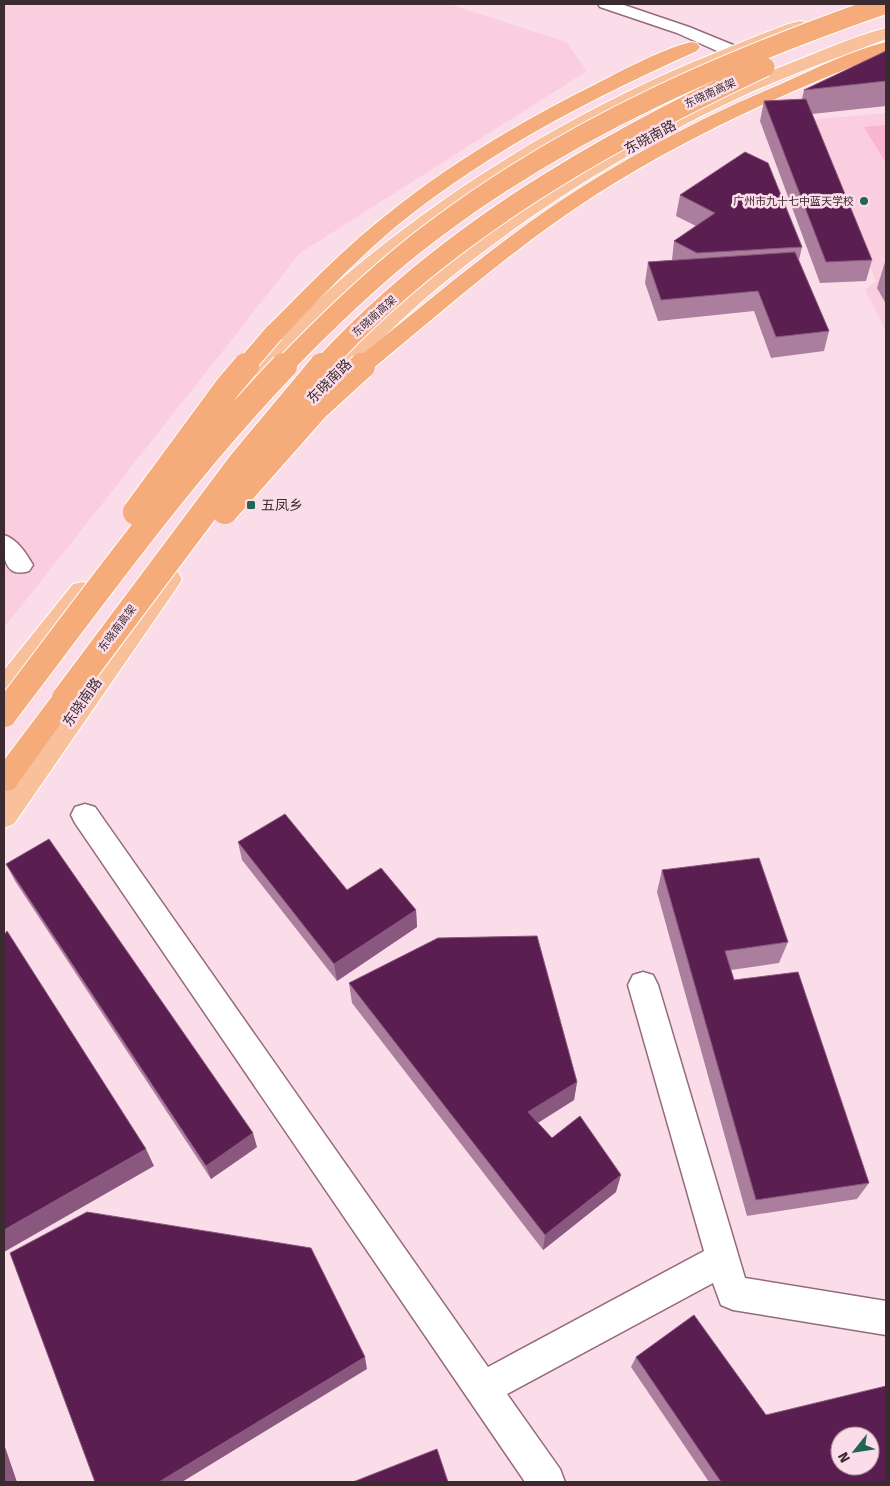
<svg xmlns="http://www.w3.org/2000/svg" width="890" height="1486" font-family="'Fira Sans','Noto Sans SC',sans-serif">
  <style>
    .built { fill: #fbcedf }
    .green { fill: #f9b4cf }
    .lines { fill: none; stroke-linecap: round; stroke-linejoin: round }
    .minor-casing { stroke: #956a7b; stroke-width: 3 }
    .primary-casing { stroke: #fff; stroke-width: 2 }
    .trunk-casing { stroke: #fff; stroke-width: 2 }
    .minor { fill: #fff; fill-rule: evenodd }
    .primary { fill: #f8c19b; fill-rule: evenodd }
    .trunk { fill: #f6ac7a; fill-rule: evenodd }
    .trunk-bridge-far1-casing { stroke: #fff; stroke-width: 21; stroke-linecap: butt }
    .trunk-bridge-casing { stroke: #fff; stroke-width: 28; stroke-linecap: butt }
    .trunk-bridge-far1 { stroke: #f6ac7a; stroke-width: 19 }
    .trunk-bridge { stroke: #f6ac7a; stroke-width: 26 }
    .wall { fill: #aa7e9c }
    .shaded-wall { fill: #8a577e }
    .building { fill: #5a1e51; stroke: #8a577e; fill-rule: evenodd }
    .poi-dot { fill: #226554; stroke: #fadde8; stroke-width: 2 }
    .labels { text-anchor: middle; stroke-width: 5; stroke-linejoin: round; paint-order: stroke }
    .far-street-label { font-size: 11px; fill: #3c2a31; stroke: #fadde8 }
    .far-poi-label { font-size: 11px; fill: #3c2a31; stroke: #fadde8; text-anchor: end }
    .street-label { font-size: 14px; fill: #3c2a31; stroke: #fadde8 }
    .poi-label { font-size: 14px; fill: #3c2a31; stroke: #fadde8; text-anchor: start }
  </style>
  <rect width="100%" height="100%" fill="#fadde8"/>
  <!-- built -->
  <path class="built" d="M4,4H449L566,42L587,71L300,253L4,628Z
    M886,113V331L865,290L876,281L809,120Z"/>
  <!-- green -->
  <path class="green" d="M886,125V163L864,127Z"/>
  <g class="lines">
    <!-- minor casing -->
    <g class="minor-casing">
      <path id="minor" d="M598,4H621L689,27L738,47L740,51L738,55H726L677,33L600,7Z
        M4,535C17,539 26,553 33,565L29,571C3,579 3,554 4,535Z
        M85,804L95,807L488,1367L704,1251L628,985L633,975L643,972L653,975L658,985L745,1278L886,1301V1335L733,1310L721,1305L713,1283L507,1394L560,1469L565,1482H525L75,823L71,815L75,807Z"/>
    </g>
    <!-- primary casing -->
    <g class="primary-casing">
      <path id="primary" d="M800,21L806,22L809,26L806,30C751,51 696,73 642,98C538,147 440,214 354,290C309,330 270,377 230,422L222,425L214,422L211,417L214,412C254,367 294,321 339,281C439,195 550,126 670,72C699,59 728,48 757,36C771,31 785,24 800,21Z
        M886,28V39C835,59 782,77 732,101C623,153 520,218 428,296C392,327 360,361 328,394L320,396L312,394L309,389L312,384C345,351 377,317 413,287C527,193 656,115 793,62C824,50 855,36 886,28Z
        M169,570L178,572L182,579L178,586L14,824L4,828V794L160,572Z
        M82,582L91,584L95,591L91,598L13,696L4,699V670L73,584Z"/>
    </g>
    <!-- trunk casing -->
    <g class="trunk-casing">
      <path id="trunk" d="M691,42L697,43L700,47L697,51C592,98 489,151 399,224C357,259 319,299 282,338L274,340L266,338L263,333L266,328C305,289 342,250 385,216C449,164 520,122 594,85C621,71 662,49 691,42Z
        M886,42V53C786,92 688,136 597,194C516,246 444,310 370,371L362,373L354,371L351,366L354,361C420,308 484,253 554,205C625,157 702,117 781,84C814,69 850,51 886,42Z
        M65,687L74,691L78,698L74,705L14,789L4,792V760L56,691Z"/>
    </g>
    <!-- minor -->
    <use href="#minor" class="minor"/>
    <!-- primary -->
    <use href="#primary" class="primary"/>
    <!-- trunk -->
    <use href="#trunk" class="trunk"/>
    <!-- trunk-bridge-far1 casing -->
    <g class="trunk-bridge-far1-casing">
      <path id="trunk-bridge-far1" d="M244,368L274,333
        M282,368C332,316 384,266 442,224C577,124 728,59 886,4
        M321,368C443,234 602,143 765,67
        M360,368L362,366"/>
    </g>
    <!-- trunk-bridge casing -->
    <g class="trunk-bridge-casing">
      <path id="trunk-bridge" d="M225,511L316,408L362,366
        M136,512L228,387L246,366
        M65,698L241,463L322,366
        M4,714C94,596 181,474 284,366"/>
    </g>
    <!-- trunk-bridge-far1 -->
    <use href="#trunk-bridge-far1" class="trunk-bridge-far1"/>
    <!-- trunk-bridge -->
    <use href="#trunk-bridge" class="trunk-bridge"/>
  </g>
  <!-- wall -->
  <path class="wall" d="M886,51V106L812,114L872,260L866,281L820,283L760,121L764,101L802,99L804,90Z
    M680,195L802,247L799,260L829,331L824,351L771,358L754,311L658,321L645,283L648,262L672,260L674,241L696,226L676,216Z
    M885,262H886V304L877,288Z
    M238,842L347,890L416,910L417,927L337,981L242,860Z
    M6,864L257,1147L211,1179L15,881Z
    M662,870L788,942L779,963L731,970L734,980L869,1183L857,1199L747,1216L657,892Z
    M349,983L577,1082L574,1100L538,1123L552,1138L616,1192L543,1250L352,1003Z
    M636,1357L766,1415L886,1482H709L631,1367Z"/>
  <!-- shaded-wall -->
  <path class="shaded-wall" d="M416,910L417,927L337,981L334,964Z
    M577,1082L574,1100L526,1130L528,1112Z
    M253,1133L257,1147L211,1179L206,1166Z
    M146,1149L154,1166L4,1252V1230Z
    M621,1175L616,1192L543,1250L545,1235Z
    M365,1357L367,1369L182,1482H159Z
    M4,1444L17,1482H5L4,1477Z"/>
  <!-- building -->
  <path class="building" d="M886,51V81L804,90Z
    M806,99L872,260L826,262L764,101Z
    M745,152L768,163L802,247L697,253L674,241L715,213L680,195Z
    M795,252L829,331L776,337L758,291L661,300L648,262Z
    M285,814L347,890L381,868L416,910L334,964L238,842Z
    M49,839L253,1133L206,1166L6,864Z
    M759,858L788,942L725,951L734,980L798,972L869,1183L756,1200L662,870Z
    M7,931L146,1149L4,1230V935Z
    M537,936L577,1082L528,1112L552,1138L580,1116L621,1175L545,1235L349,983L438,938Z
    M87,1212L311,1248L365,1357L159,1482H95L10,1253Z
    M694,1315L766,1415L886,1386V1482H721L636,1357ZM840,1436H870V1466H840Z
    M437,1449L448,1482H353Z"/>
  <!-- markers -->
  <g class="poi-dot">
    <circle cx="864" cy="201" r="5"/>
    <rect x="246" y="500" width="10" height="10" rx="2.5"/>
  </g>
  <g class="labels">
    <!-- far-street labels -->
    <g class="far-street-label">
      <text transform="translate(710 93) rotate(-25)" y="4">东晓南高架</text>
      <text transform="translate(374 316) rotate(-42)" y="4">东晓南高架</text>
      <text transform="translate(117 628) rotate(-53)" y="4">东晓南高架</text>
    </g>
    <!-- far-poi labels -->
    <g class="far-poi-label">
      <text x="854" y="205">广州市九十七中蓝天学校</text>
    </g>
    <!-- street labels -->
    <g class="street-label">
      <text transform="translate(650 137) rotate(-28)" y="5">东晓南路</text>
      <text transform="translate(329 381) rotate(-45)" y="5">东晓南路</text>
      <text transform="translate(82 702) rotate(-55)" y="5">东晓南路</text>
    </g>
    <!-- poi labels -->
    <g class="poi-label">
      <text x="261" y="510">五凤乡</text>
    </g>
  </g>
  <!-- border -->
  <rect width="890" height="1486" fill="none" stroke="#3c2a31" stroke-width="10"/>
  <!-- north arrow -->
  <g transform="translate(855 1451) rotate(240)"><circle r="24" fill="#fadde8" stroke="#ae959f"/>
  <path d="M0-4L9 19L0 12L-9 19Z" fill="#226554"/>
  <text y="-8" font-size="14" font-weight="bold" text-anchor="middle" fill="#3c2a31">N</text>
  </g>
</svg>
